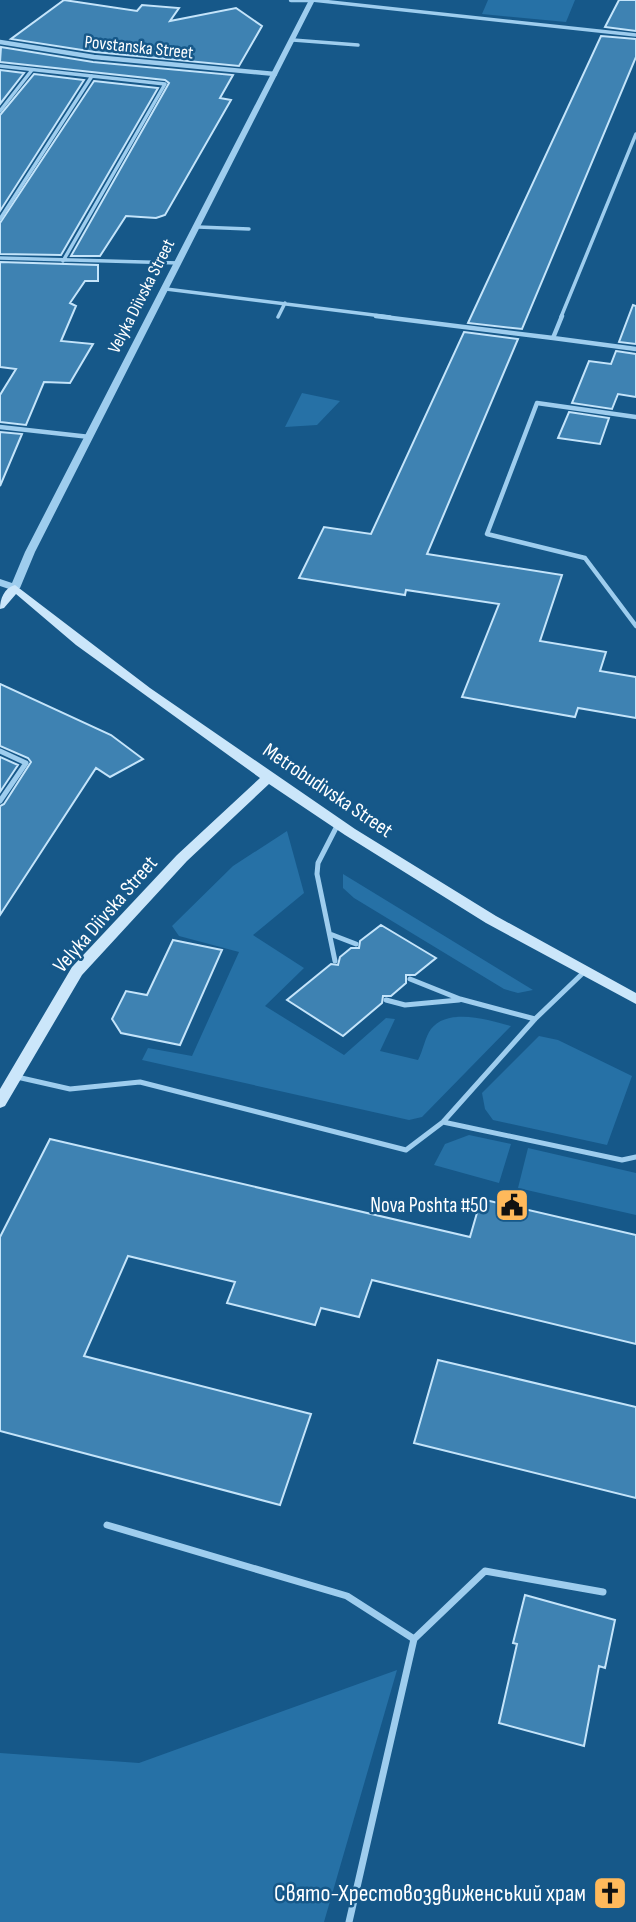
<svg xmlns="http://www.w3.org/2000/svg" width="636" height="1922" font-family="'Sofia Sans Condensed',sans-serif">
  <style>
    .green { fill: #2671a6 }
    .building { fill: #3e82b2; stroke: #c4e4fa; stroke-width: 2 }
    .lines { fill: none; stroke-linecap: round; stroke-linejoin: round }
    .service-far3 { stroke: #9ecdee; stroke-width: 3.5 }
    .service-far2 { stroke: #9ecdee; stroke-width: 4.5 }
    .service-far1 { stroke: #9ecdee; stroke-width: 5 }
    .service { stroke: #9ecdee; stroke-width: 7 }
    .minor { stroke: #9ecdee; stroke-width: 4.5 }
    .tertiary { fill: #9ecdee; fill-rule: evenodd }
    .secondary { fill: #cbe6fa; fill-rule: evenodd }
    .labels { text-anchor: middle; stroke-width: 5; stroke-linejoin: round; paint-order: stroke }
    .far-street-label { font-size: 18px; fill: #fff; stroke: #165889 }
    .street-label { font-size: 21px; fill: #fff; stroke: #165889 }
    .poi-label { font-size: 21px; fill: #fff; stroke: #165889; text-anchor: end }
    .near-poi-label { font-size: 24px; fill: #fff; stroke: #165889; text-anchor: end }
  </style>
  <rect width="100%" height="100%" fill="#165889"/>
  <!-- green -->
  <path class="green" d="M488,0H575L566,22L482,14Z
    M302,393L340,401L317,425L285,427Z
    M287,831L304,893L253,935L304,968L265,1006L344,1055L386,1018L395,1019L380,1051L418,1060C423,1051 425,1037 431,1029C448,1007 490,1020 511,1026L422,1117L409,1120L142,1060L148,1048L192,1056L239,952L179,936L172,926L233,866Z
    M343,874L533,990L518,993L504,989L354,898L343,888Z
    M539,1036L558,1040L632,1076L607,1145L493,1120L485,1109L482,1093Z
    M469,1135L511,1144L499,1183L434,1165L445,1144Z
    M528,1148L636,1173V1215L518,1188Z
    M397,1670L324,1922H0V1753L139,1763Z"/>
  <!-- building -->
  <path class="building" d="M64,0L137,11L142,5L179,8L170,21L236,8L262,26L239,66L95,52L11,39Z
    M619,0H636V31L605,27Z
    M601,36L636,39V57L522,329L468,323Z
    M1,47L93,62L233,75L220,98L231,100L165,215L156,218L126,216L100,256H71L169,83L165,80L0,62Z
    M0,70L24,73L0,104Z
    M34,74L84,80L0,211V115Z
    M94,81L158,88L61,255L0,254V223Z
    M0,262L98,265V281H85L70,303L76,306L61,341L93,344L70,383L44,382L26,425L0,422V395L16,369L0,367Z
    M633,305L636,306V344L619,342Z
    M464,332L518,339L427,554L562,575L540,641L606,652L600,671L636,677V718L578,708L575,717L462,697L499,604L406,590L405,595L299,578L324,527L371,534Z
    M616,351L636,354V397L618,394L612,409L572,403L589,361L611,364Z
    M569,412L609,418L600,444L558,438Z
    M0,432L22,434L0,486Z
    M0,684L111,735L143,759L110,777L96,768L0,915V806L4,804L31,762L28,758L0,746Z
    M0,757L18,765L0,792Z
    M381,925L436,958L415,975H406V983L391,996H383L382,1003L343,1036L287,1000L331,964L338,965L340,957L351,948H359L360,941Z
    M173,940L222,950L180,1045L121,1033L112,1019L126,991L147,995Z
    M50,1139L470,1237L481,1199L636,1235V1344L372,1280L359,1317L321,1308L315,1325L227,1303L235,1282L128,1256L84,1356L311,1414L280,1505L0,1431V1237Z
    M438,1360L636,1407V1498L414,1443Z
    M525,1595L615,1620L605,1668L599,1666L584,1746L499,1723L517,1644L513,1643Z"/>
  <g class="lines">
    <!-- service-far3 -->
    <path class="service-far3" d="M312,0L636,35
      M293,40L358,45
      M0,66L165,84L63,261
      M0,111L32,70
      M0,219L92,76
      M198,227L249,229
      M0,258L179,263
      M166,289L390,317
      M278,317L285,303
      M561,317L636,134"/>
    <!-- service-far2 -->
    <path class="service-far2" d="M376,316L553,338L562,316
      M553,338L636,349
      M636,417L537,403L487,534L585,558L636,626
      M0,427L90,437"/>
    <!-- service-far1 -->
    <path class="service-far1" d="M0,751L26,763L0,801
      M330,934L356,944
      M335,961L317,874L318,863L338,824
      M410,979L460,999L535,1019
      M386,1000L405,1005L459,1000
      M17,1077L70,1089L140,1082L406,1150L443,1122L535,1019L584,972
      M443,1122L622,1160L636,1157"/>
    <!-- service -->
    <path class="service" d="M107,1525L347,1596L414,1639
      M349,1922L414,1639L485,1571L603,1592"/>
    <!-- minor -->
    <path class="minor" d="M291,0H312
      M0,42L94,57L275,74"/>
    <!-- tertiary -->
    <path class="tertiary" d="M309,0H315L35,552L20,588L15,591L0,586V579L12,583L25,552Z"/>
    <!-- secondary -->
    <path class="secondary" d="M15,585L150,688L355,829L496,916L636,993V1004L486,923L345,835L269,784L187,861L82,975L5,1106L0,1108V1089L72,967L177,855L260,778L76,645L16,594L4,608L0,609C0,599 4,588 15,585Z"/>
  </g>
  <!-- icons -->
  <defs>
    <g id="civic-square" transform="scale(1.75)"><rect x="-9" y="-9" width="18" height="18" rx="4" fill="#ffb95b" stroke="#165889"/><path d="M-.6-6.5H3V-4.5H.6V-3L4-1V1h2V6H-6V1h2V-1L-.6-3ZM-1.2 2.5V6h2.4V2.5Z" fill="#111"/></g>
    <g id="church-square" transform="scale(1.75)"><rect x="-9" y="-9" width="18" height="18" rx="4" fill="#ffb95b" stroke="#165889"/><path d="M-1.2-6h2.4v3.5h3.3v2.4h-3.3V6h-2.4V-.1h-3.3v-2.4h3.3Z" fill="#111"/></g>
  </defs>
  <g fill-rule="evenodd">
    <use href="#civic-square" x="512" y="1205"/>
    <use href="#church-square" x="610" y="1893"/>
  </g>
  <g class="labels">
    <!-- far-street labels -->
    <g class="far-street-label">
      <text transform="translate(139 47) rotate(6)" y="6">Povstanska Street</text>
      <text transform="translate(141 296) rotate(-63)" y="6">Velyka Diivska Street</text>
    </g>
    <!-- street labels -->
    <g class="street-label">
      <text transform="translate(328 790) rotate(34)" y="7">Metrobudivska Street</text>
      <text transform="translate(105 914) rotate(-49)" y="7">Velyka Diivska Street</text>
    </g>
    <!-- poi labels -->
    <g class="poi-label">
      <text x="488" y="1212">Nova Poshta #50</text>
    </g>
    <!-- near-poi labels -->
    <g class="near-poi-label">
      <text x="586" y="1901">Свято-Хрестовоздвиженський храм</text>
    </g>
  </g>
</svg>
